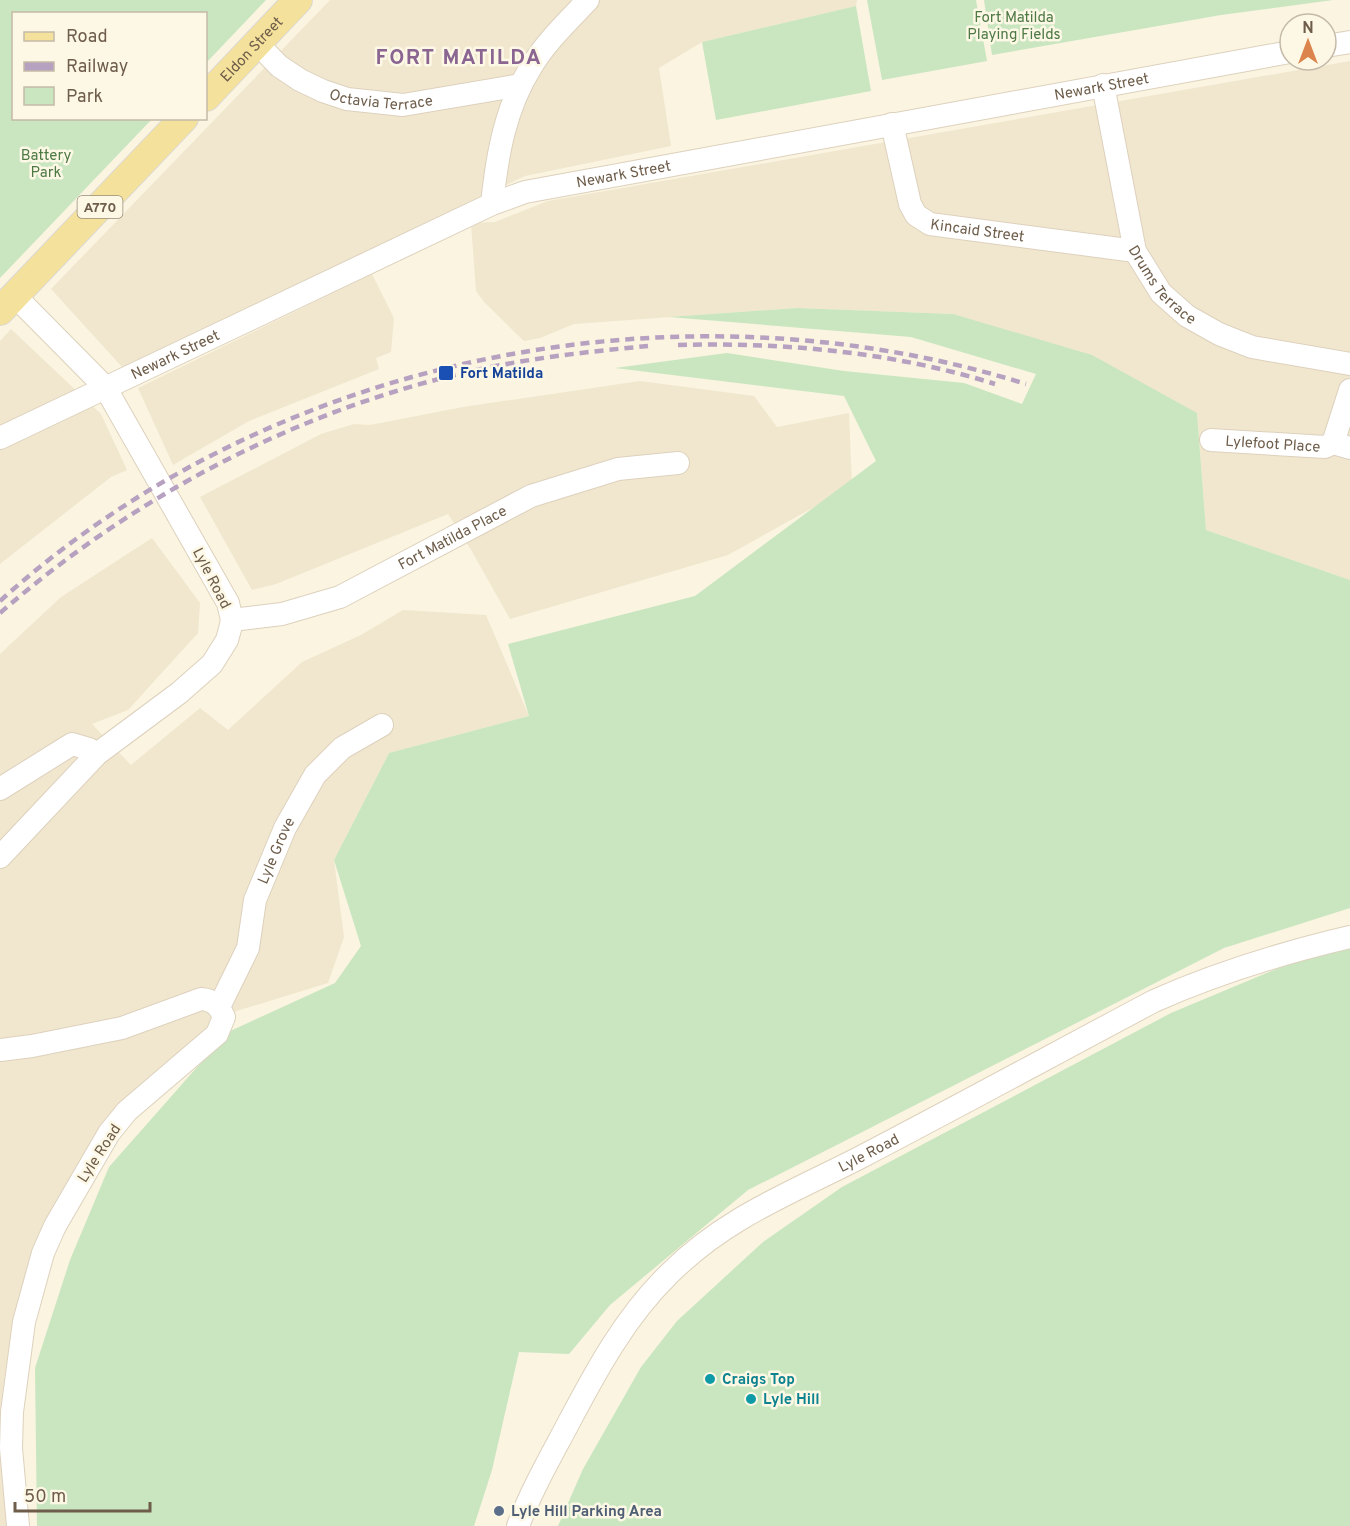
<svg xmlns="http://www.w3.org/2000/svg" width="1350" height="1526" font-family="Overpass,sans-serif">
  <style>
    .residential { fill: #f1e7cf }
    .green { fill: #c9e6c0 }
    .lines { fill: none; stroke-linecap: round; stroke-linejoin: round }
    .minor-casing { stroke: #ddd1bd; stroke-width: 24 }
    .major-casing { stroke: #dcd8d4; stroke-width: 30 }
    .minor { stroke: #fff; stroke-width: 22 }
    .major { stroke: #f4e29c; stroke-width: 28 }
    .rail { stroke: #b7a1c1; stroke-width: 4.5; stroke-dasharray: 9 6; stroke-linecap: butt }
    .transit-dot { fill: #1a4fb4; stroke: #fdf8e5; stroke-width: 2 }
    .culture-dot { fill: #0f9aa8; stroke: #fdf8e5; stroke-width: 2 }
    .service-dot { fill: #5c6f8a; stroke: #fdf8e5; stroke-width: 2 }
    .labels { text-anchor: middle; stroke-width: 5; stroke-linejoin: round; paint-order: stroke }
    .shield { fill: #fdf8e5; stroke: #998c78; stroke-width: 1.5 }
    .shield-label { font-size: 14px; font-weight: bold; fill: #6e5d4a }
    .park-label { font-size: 15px; fill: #4d7945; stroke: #fdf8e5 }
    .street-label { font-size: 15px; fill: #6e5d4a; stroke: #fdf8e5 }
    .transit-label { font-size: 15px; font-weight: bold; fill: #164399; stroke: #fdf8e5; text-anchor: start }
    .culture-label { font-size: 15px; font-weight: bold; fill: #0d838f; stroke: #fdf8e5; text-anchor: start }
    .service-label { font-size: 15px; font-weight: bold; fill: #4e5e75; stroke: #fdf8e5; text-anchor: start }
    .district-label { font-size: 21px; font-weight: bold; letter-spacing: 1.5px; fill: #8a6591; stroke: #fdf8e5 }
  </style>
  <rect width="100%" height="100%" fill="#faf4e0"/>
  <!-- residential -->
  <path class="residential" d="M330,0H857L856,6L702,42L659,68L671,146L525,176L123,368L51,289Z
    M1350,61V580L1206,530L1197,413L953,314L797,308L574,324L540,338L524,341L485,303L476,291L471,223L495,222L548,201Z
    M372,274L394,318L391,352L376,358L379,369L249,421L173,465L138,388Z
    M11,329L101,414L127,470L111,477L0,564V341Z
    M640,381L754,396L777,427L849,413L852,486L728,555L510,619L470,548L448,514L276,584L252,590L200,497L321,434L354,424L370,425L463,407Z
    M152,538L200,603L198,633L128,710L92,724L131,765L200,708L228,730L302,662L361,635L403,610L486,615L529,716L389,753L334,860L344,937L328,983L227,1014L119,1109L12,1327V1526H0V654L61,597Z"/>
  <!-- green -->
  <path class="green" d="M0,0H266L206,63V14H14V118L152,119L0,278Z
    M867,0H976L987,61L882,80Z
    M984,0H1333L1221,15L992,55Z
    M856,6L871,91L716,120L702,42Z
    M797,308L953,314L1092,355L1197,413L1206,530L1350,580V908L1224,948L748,1190L610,1305L569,1354L519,1352L492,1470L474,1526H37L35,1368L70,1260L109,1167L228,1032L335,983L361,946L334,860L389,753L529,716L508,644L695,596L876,461L844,396L615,368L727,353L844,371L964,383L1022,404L1036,374L911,337L669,317Z
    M1350,948V1526H558L583,1469L641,1367L677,1321L763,1242L842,1187L1171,1013L1305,957Z"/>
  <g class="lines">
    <!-- minor casing -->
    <g class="minor-casing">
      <g id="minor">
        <path id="s1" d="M257,43L279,66L300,80L323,91L347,99L403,105L521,85"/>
        <path d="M1326,46L1350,42"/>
        <path id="s2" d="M1103,85L1135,251L1161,293L1187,316L1219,334L1252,347L1350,364"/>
        <path id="s3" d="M892,124L910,204L916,215L930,224L1135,251"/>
        <path d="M492,204C497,156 505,108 531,67C546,42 568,21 588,0"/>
        <path d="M1350,390L1333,443L1350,448"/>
        <path id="s4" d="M0,438L492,204L525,192L1290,52"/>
        <path id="s5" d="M1211,440L1325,447L1333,443"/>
        <path id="s6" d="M232,620L282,614L340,597L531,496L618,469L678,463"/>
        <path d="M0,789L72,744L89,749L97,754"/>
        <path d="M0,857L97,754L179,693L212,664L227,640L230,629L232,620L228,603L105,387L15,296"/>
        <path id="s7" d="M219,1007L248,948L255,900L285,828L315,775L342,748L382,725"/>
        <path d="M0,1050L32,1046L122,1028L201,999C214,1000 219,1006 224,1017L217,1034L127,1111L109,1133L55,1226L43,1253L24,1322L12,1412L11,1448L18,1526"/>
        <path id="s8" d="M518,1526C531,1491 550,1458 568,1424C596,1371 625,1317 669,1274C726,1217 791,1193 861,1157C959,1106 1056,1053 1154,1001C1217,973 1282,953 1350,937"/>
      </g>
    </g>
    <!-- major casing -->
    <g class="major-casing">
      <g id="major">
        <path id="s9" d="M206,97L298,0"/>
        <path d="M0,311L184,118"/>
      </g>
    </g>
    <!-- minor -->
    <use href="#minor" class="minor"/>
    <!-- major -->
    <use href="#major" class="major"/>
    <!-- rail -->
    <path class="rail" d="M678,345C783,342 894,352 995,384
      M0,601C272,355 678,275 1026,384
      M0,613C131,499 290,414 459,374C521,359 584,352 648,346"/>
  </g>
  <!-- markers -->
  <rect class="transit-dot" x="438" y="365" width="16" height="16" rx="3"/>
  <g class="culture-dot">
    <circle cx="710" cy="1379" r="6"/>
    <circle cx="751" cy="1399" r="6"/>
  </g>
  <circle class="service-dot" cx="499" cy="1511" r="6"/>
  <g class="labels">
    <!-- shield labels -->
    <rect class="shield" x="77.5" y="196" width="45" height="22" rx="4.5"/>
    <g class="shield-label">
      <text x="100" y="212">A770</text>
    </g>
    <!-- park labels -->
    <g class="park-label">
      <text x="1014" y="22">Fort Matilda<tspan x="1014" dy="17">Playing Fields</tspan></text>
      <text x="46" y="160">Battery<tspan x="46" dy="17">Park</tspan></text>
    </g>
    <!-- street labels -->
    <g class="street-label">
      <text dy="5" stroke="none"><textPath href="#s9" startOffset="66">Eldon Street</textPath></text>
      <text dy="5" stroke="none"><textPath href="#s4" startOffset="1166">Newark Street</textPath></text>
      <text dy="5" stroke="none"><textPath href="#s1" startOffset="142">Octavia Terrace</textPath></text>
      <text dy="5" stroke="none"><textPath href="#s4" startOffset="680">Newark Street</textPath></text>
      <text dy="5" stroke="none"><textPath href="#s3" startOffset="159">Kincaid Street</textPath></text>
      <text dy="5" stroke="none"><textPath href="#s2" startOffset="213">Drums Terrace</textPath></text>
      <text dy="5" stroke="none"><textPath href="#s4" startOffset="194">Newark Street</textPath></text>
      <text dy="5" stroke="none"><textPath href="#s5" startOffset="62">Lylefoot Place</textPath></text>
      <text dy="5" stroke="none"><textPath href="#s6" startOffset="238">Fort Matilda Place</textPath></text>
      <text transform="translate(212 578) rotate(63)" y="5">Lyle Road</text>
      <text dy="5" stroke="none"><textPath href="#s7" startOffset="168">Lyle Grove</textPath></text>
      <text dy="5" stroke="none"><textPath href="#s8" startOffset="530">Lyle Road</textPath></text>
      <text transform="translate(99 1153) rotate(-57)" y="5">Lyle Road</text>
    </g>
    <!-- transit labels -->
    <g class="transit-label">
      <text x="460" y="378">Fort Matilda</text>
    </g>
    <!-- culture labels -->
    <g class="culture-label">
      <text x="722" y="1384">Craigs Top</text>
      <text x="763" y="1404">Lyle Hill</text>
    </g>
    <!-- service labels -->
    <g class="service-label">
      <text x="511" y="1516">Lyle Hill Parking Area</text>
    </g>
    <!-- district labels -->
    <g class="district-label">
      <text x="459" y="64">FORT MATILDA</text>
    </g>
  </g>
  <!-- legend -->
  <rect x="12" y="12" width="195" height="108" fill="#fdf8e5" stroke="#c4baa7" stroke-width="1.5"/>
  <rect x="24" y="32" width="30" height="9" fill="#f4e29c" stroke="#c4baa7" stroke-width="1.5"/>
  <text x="66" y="42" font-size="18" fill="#6e5d4a">Road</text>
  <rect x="24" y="62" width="30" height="9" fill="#b7a1c1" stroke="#c4baa7" stroke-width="1.5"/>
  <text x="66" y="72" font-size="18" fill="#6e5d4a">Railway</text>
  <rect x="24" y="87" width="30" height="18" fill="#c9e6c0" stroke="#c4baa7" stroke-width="1.5"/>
  <text x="66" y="102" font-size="18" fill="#6e5d4a">Park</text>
  <!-- north arrow -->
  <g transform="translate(1308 42)"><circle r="28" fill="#fdf8e5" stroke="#c4baa7" stroke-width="1.5"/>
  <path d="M0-4.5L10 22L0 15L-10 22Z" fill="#dc844d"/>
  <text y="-9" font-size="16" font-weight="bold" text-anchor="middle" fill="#6e5d4a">N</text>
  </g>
  <!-- scale -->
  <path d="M15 1502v9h135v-9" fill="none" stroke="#6e5d4a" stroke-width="3"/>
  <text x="24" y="1502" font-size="18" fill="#6e5d4a" stroke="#fdf8e5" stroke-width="4.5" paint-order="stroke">50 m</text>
</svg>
